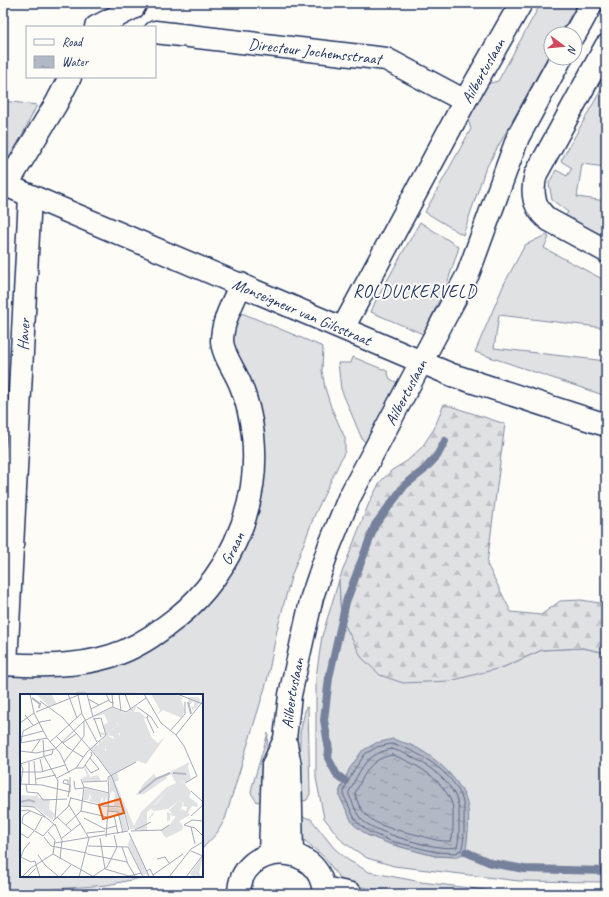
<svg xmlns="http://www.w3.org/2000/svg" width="609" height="897" font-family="Caveat,sans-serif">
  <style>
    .grass { fill: #e0e1e3; stroke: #7e88a0; fill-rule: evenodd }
    .forest { fill: url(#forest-firs); stroke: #7e88a0 }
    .water { fill: url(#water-ripples); stroke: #76819c }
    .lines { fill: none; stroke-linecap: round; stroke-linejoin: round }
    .shore { stroke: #586687; stroke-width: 1 }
    .stream { stroke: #76819c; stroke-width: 8 }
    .minor-casing { stroke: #1b2f5e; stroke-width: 25 }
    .secondary-casing { stroke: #1b2f5e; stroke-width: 25 }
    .primary-casing { stroke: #1b2f5e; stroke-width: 25 }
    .minor { stroke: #fdfcf7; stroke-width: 22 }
    .secondary { stroke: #fdfcf7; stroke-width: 22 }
    .primary { stroke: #fdfcf7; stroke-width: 22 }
    .labels { text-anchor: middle; stroke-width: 4; stroke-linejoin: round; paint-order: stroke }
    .street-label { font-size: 16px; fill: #1b2f5e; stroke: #fdfcf7 }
    .neighbourhood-label { font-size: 17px; letter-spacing: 1px; fill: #1b2f5e; stroke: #fdfcf7 }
    .inset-river { fill: none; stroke: #b3b8c5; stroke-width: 2 }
    .inset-road { fill: none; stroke: #a3aaba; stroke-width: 1 }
    .view { fill: #e8590c; fill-opacity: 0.15; stroke: #e8590c; stroke-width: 2 }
    .inset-edge { fill: none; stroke: #1b2f5e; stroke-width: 2 }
  </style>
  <defs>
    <pattern id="forest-firs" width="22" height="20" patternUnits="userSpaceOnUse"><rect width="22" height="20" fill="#e0e1e3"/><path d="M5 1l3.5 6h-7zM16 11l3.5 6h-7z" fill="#c0c1c5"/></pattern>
    <pattern id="water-ripples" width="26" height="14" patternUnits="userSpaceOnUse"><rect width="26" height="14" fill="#b3b8c5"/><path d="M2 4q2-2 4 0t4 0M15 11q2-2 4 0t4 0" fill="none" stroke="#9196a3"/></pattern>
  </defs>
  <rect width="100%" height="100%" fill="#fdfcf7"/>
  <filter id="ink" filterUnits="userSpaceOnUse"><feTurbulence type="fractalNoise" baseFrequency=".025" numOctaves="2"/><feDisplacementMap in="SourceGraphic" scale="8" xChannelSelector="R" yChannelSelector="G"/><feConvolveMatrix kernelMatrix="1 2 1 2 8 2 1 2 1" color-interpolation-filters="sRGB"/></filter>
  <g filter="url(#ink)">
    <!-- grass -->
    <path class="grass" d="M541,3H578L560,34H551V51L485,170L463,235L425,212L471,129L468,120L487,84L498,81Z
      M606,86V167L582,164L577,197L606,201V240L564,218L568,212L552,200L549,183L556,170L567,176L572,168L561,161L602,88Z
      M3,101L37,105L9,162L3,159Z
      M420,222L459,247L447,284L423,334L371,312L376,300Z
      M546,235L549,237L544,248L606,281V328L499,315L494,348L606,361V396L475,352L504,284L525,245Z
      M242,313L323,347L322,371L325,388L331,407L345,438V451L315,514L291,577L277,630L267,681L225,819L217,833L202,849V695H21V876H151L107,885L3,893V674L141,652L255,511L231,342L235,321Z
      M353,357L387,371L390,379L398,383L368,440L365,442L362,439L341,389L338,363H351Z
      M339,580L341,618L504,667L542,650L583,648L606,653V882L519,881L394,866L367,858L343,842L324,818L316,778V677L322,636ZM350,768L457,857L435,856L390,844L367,835L346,809L340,797V790Z
      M306,707L308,708L310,794L307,800L299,802L300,733Z
      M268,733L263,801L257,802L251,793L252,787Z
      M300,816L311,819L334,848L348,860L369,872L421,882L493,891L552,894H403L356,886L345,882L338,876L324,857L304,840L300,830Z"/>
    <!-- forest -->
    <path class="forest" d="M444,404L505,424L487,564L511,612L541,615L560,601L581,600L606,604V653L583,648L542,650L504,667L450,681L403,683L380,675L362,658L341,618L339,580L369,503L380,482L392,470L407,461L422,447L434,429Z"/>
    <!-- water -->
    <path class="water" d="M393,739C400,742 407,743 413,746C435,756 466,784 468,809C470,823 467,838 466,852L457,857L435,856L390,844L367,835L353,824L340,797V790L350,768L362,751L376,743Z"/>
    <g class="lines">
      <!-- shore -->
      <path class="shore" d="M392,744C416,749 452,772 461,796C465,806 464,816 464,826C464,834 464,843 461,850L456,853L436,852L391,841L369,832L356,821L344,796V790L354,770L365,754L377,747Z
        M392,749C414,755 448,776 456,798C460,807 459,816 459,826C459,833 459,841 457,847C440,852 370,832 360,818C355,811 353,802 349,795V792C361,769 365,754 392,749Z
        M392,755C414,762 439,777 450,799C454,806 453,815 453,823C453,829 453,836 451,841C439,842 429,838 418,835C390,828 362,826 355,793C365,774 369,759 392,755Z"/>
      <!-- stream -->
      <path class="stream" d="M345,781L337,775L328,758L329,750L324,720L329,678L346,602L375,525L405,485L424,470L437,456L445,441
        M466,852L491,863L524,869L606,871"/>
      <!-- minor casing -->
      <g class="minor-casing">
        <g id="minor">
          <path d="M96,27L133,8L136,3"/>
          <path id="s1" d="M155,32L386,59L465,101"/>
          <path d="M606,46L536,174C531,192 533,208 549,220L606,251"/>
          <path id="s2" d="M3,184L452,375L606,425"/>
          <path d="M6,186L56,104L70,77"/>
          <path id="s3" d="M343,328L465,101L521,3"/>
          <path id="s4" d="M3,664C40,666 75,667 111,656C131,650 149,639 166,626C226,583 261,510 253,435C251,418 247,401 241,386C236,372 223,356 222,341C222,322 233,302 241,284"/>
          <path id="s5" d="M6,665L30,196"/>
        </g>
      </g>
      <!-- secondary casing -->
      <g class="secondary-casing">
        <g id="secondary">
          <path d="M575,34L592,3"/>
          <path d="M270,854L273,765L285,739"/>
          <path id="s6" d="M292,854L290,766L285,739L290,695L312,597L329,547L349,498L468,274L518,137L561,58"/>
        </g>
      </g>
      <!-- primary casing -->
      <g class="primary-casing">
        <path id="primary" d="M324,888L351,894
          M239,894C239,842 321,838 324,894"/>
      </g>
      <!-- minor -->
      <use href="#minor" class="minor"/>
      <!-- secondary -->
      <use href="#secondary" class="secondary"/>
      <!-- primary -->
      <use href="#primary" class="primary"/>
    </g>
  </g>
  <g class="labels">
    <!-- street labels -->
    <g class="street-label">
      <text dy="6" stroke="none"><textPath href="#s1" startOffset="161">Directeur Jochemsstraat</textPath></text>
      <text dy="6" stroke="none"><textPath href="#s3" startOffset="293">Ailbertuslaan</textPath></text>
      <text dy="6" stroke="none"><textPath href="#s2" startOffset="325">Monseigneur van Gilsstraat</textPath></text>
      <text dy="6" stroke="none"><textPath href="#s5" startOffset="331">Haver</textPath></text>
      <text dy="6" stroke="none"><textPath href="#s6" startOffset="486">Ailbertuslaan</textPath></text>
      <text dy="6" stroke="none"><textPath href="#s4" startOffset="275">Graan</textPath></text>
      <text dy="6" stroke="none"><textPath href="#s6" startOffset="162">Ailbertuslaan</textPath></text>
    </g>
    <!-- neighbourhood labels -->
    <g class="neighbourhood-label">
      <text x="415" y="297">ROLDUCKERVELD</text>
    </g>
  </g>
  <!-- overview -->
  <g transform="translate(20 694)">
    <rect width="183" height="183" fill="#fdfcf7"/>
    <path d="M131,0H155L163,4L161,6L165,16L162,24L143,16L137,21L140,16ZM88,28L93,35L95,29H99L95,34L100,42L94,45L93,42L81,41L80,38L85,39L83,32ZM86,44L90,46L87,50H91V53L85,52V58H77L79,61L74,59L71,55L76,50L78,52L80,46L81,48ZM170,68L168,73L171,85L165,89L162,86L153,94H150L131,114L134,117L131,115L127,118V136H135V137L110,135L101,106V112L94,113L95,99L92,97L90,101L89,82L104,74L115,69L97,79L99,86L95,88L114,132L121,118L147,93L156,89L151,80L147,82L146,80ZM65,72L70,83L78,81L81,87H63L62,84L67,82L64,74ZM65,94L89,100L88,111H85L87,107L88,111L86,103L84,111L81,110L82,106L84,110L82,102L80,110L69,107L70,103L72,107L70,99L68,106H63ZM160,106L163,109L160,118L157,123L150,121V126L147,127V118L152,120L149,116ZM89,113L102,115L108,136L104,138L97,117H89ZM110,143L129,181L128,183L126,180L123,182L108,152Z" fill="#e0e1e3"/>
    <path d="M16,0H31L37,10L29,12ZM168,3H178L181,7L173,17L171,12L174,13V7L169,11ZM117,11L114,18H120L125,23H131L124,25L132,44L138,49L145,43L126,70L118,67L91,81L75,59L79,61L77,57H86L85,51L90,46L86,44L80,48L86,41L94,45L100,42V39L96,40L95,34L99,30L96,28L94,34H91L84,20L71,24L92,14L106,19ZM134,80L136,83L146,80L147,84L124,100L116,101L125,88ZM162,86L171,98L169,103L178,110L177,113L172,112L168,119L170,121L159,127L163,132L162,136L146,144L140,136L150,130L162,115L166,117L167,113L163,112L164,109L160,106L148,115L134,117L133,121L127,127L134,117L131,114L127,116L137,109L150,94H153ZM183,162L179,179L182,183H173L170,180Z" fill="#e0e1e3"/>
    <path d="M19,99L18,104L30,105L29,115L35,120L32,126L17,114L0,111V101L15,102Z" fill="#e0e1e3"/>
    <path class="inset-river" d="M12,4L20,10L19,14M168,8L171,20M153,79L166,80M119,99L136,85L150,79M0,108L9,106L15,108"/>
    <path class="inset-road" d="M10,0L14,19L27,44L40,59L49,79M48,0L57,24M67,0L73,23M86,0L90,8L94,9M92,0L93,13M99,0L101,17M105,0L111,16M124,0L141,29L156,41M157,0L183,10M58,1L62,20L77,48M68,5L79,11M20,7L42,23L78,64L92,83L102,111M117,13L131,23L138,34M71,15L89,6M16,18L61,0M5,21L13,31M128,21L127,24L134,39M74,24L81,43M0,29L14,19M150,37L165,20V8M156,41L164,52L177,82L165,89M156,41L183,7M36,42L47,53L63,63M0,43L23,37M23,46L24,62L38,87L35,125M30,48L62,19M0,49L27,44M1,49L3,37L20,28L31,26M43,49L56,40M0,57L16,59L35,55L64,27L92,13L106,18L126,4M11,59L20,46M20,65L23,78M14,67L16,91M9,68V90M44,68L64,42V28M0,69L3,75L0,95M0,70L32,60L33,56M65,71L71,79L79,75L70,64M56,74L67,58L86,41L81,24L73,25M0,78H21L45,71M37,84L56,74H63L72,61L71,58M16,85L36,81M54,87L55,95L64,94M63,88L87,87M0,90L22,91L50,98V83M6,90L7,98L18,99L23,106L47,105M64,93L89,99M171,97L183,108M48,103L50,91L43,89L44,86H48V91M51,104L83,112L101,113M49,111L69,144L59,183M0,112L14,113L36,132M103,113L109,136M0,117L8,116L25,123M10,117L3,122L2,129L23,142M61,117L87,123M88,117L98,118L103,139M94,121L98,140M171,122L183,111M37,123L51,136M64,124L85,135L96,132M33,127L48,113L51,103M183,127L172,126L164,131L175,134L183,142M35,130L42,146L40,165M46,131L61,117L64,93L61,85M171,133L175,150M15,136L22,123M115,136L131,128M111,137L142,136L149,131M28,138L35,146L33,160M0,139L8,144L14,137M67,139L85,137M109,139L129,182M94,141L97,153M23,142L34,130M24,143L31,152L67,159M86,143L89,102L88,83L116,68M42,144L61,129M80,144L85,175M35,149L108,137M68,152L108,153L123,183M102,153L108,170L115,182M171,157L183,162M67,160L107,168M18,161L25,171L39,183M1,163L11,168L15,167L20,183M0,165L4,155L10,148M137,165L145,163L149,169M85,175L109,182L121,179M127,177L130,175L134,183M133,181L163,160M2,183L11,174L33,160L74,183M7,183L16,174M40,183L51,171M72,183L87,173L97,153M149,183L171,155L183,148M166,183L183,161"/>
    <path class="view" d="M100,105L104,119L83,125L79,111Z"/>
    <rect width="183" height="183" class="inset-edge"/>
  </g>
  <!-- margin -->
  <rect width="609" height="897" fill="none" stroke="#fdfcf7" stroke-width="16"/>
  <rect x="8" y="8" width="593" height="881" fill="none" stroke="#1b2f5e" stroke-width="1.5" filter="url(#ink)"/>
  <!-- legend -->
  <rect x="26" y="26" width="130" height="52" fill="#fdfcf7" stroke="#a3aaba"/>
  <rect x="34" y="39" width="20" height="6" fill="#fdfcf7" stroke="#a3aaba"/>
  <text x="62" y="46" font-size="12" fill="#1b2f5e">Road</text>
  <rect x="34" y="56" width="20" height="12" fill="url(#water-ripples)" stroke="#a3aaba"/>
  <text x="62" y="66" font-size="12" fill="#1b2f5e">Water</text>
  <!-- north arrow -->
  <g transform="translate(563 46) rotate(106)"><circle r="19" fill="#fdfcf7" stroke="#a3aaba"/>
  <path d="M0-3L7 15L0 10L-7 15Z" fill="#d1495b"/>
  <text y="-6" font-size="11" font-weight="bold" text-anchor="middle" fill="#1b2f5e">N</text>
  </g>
</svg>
